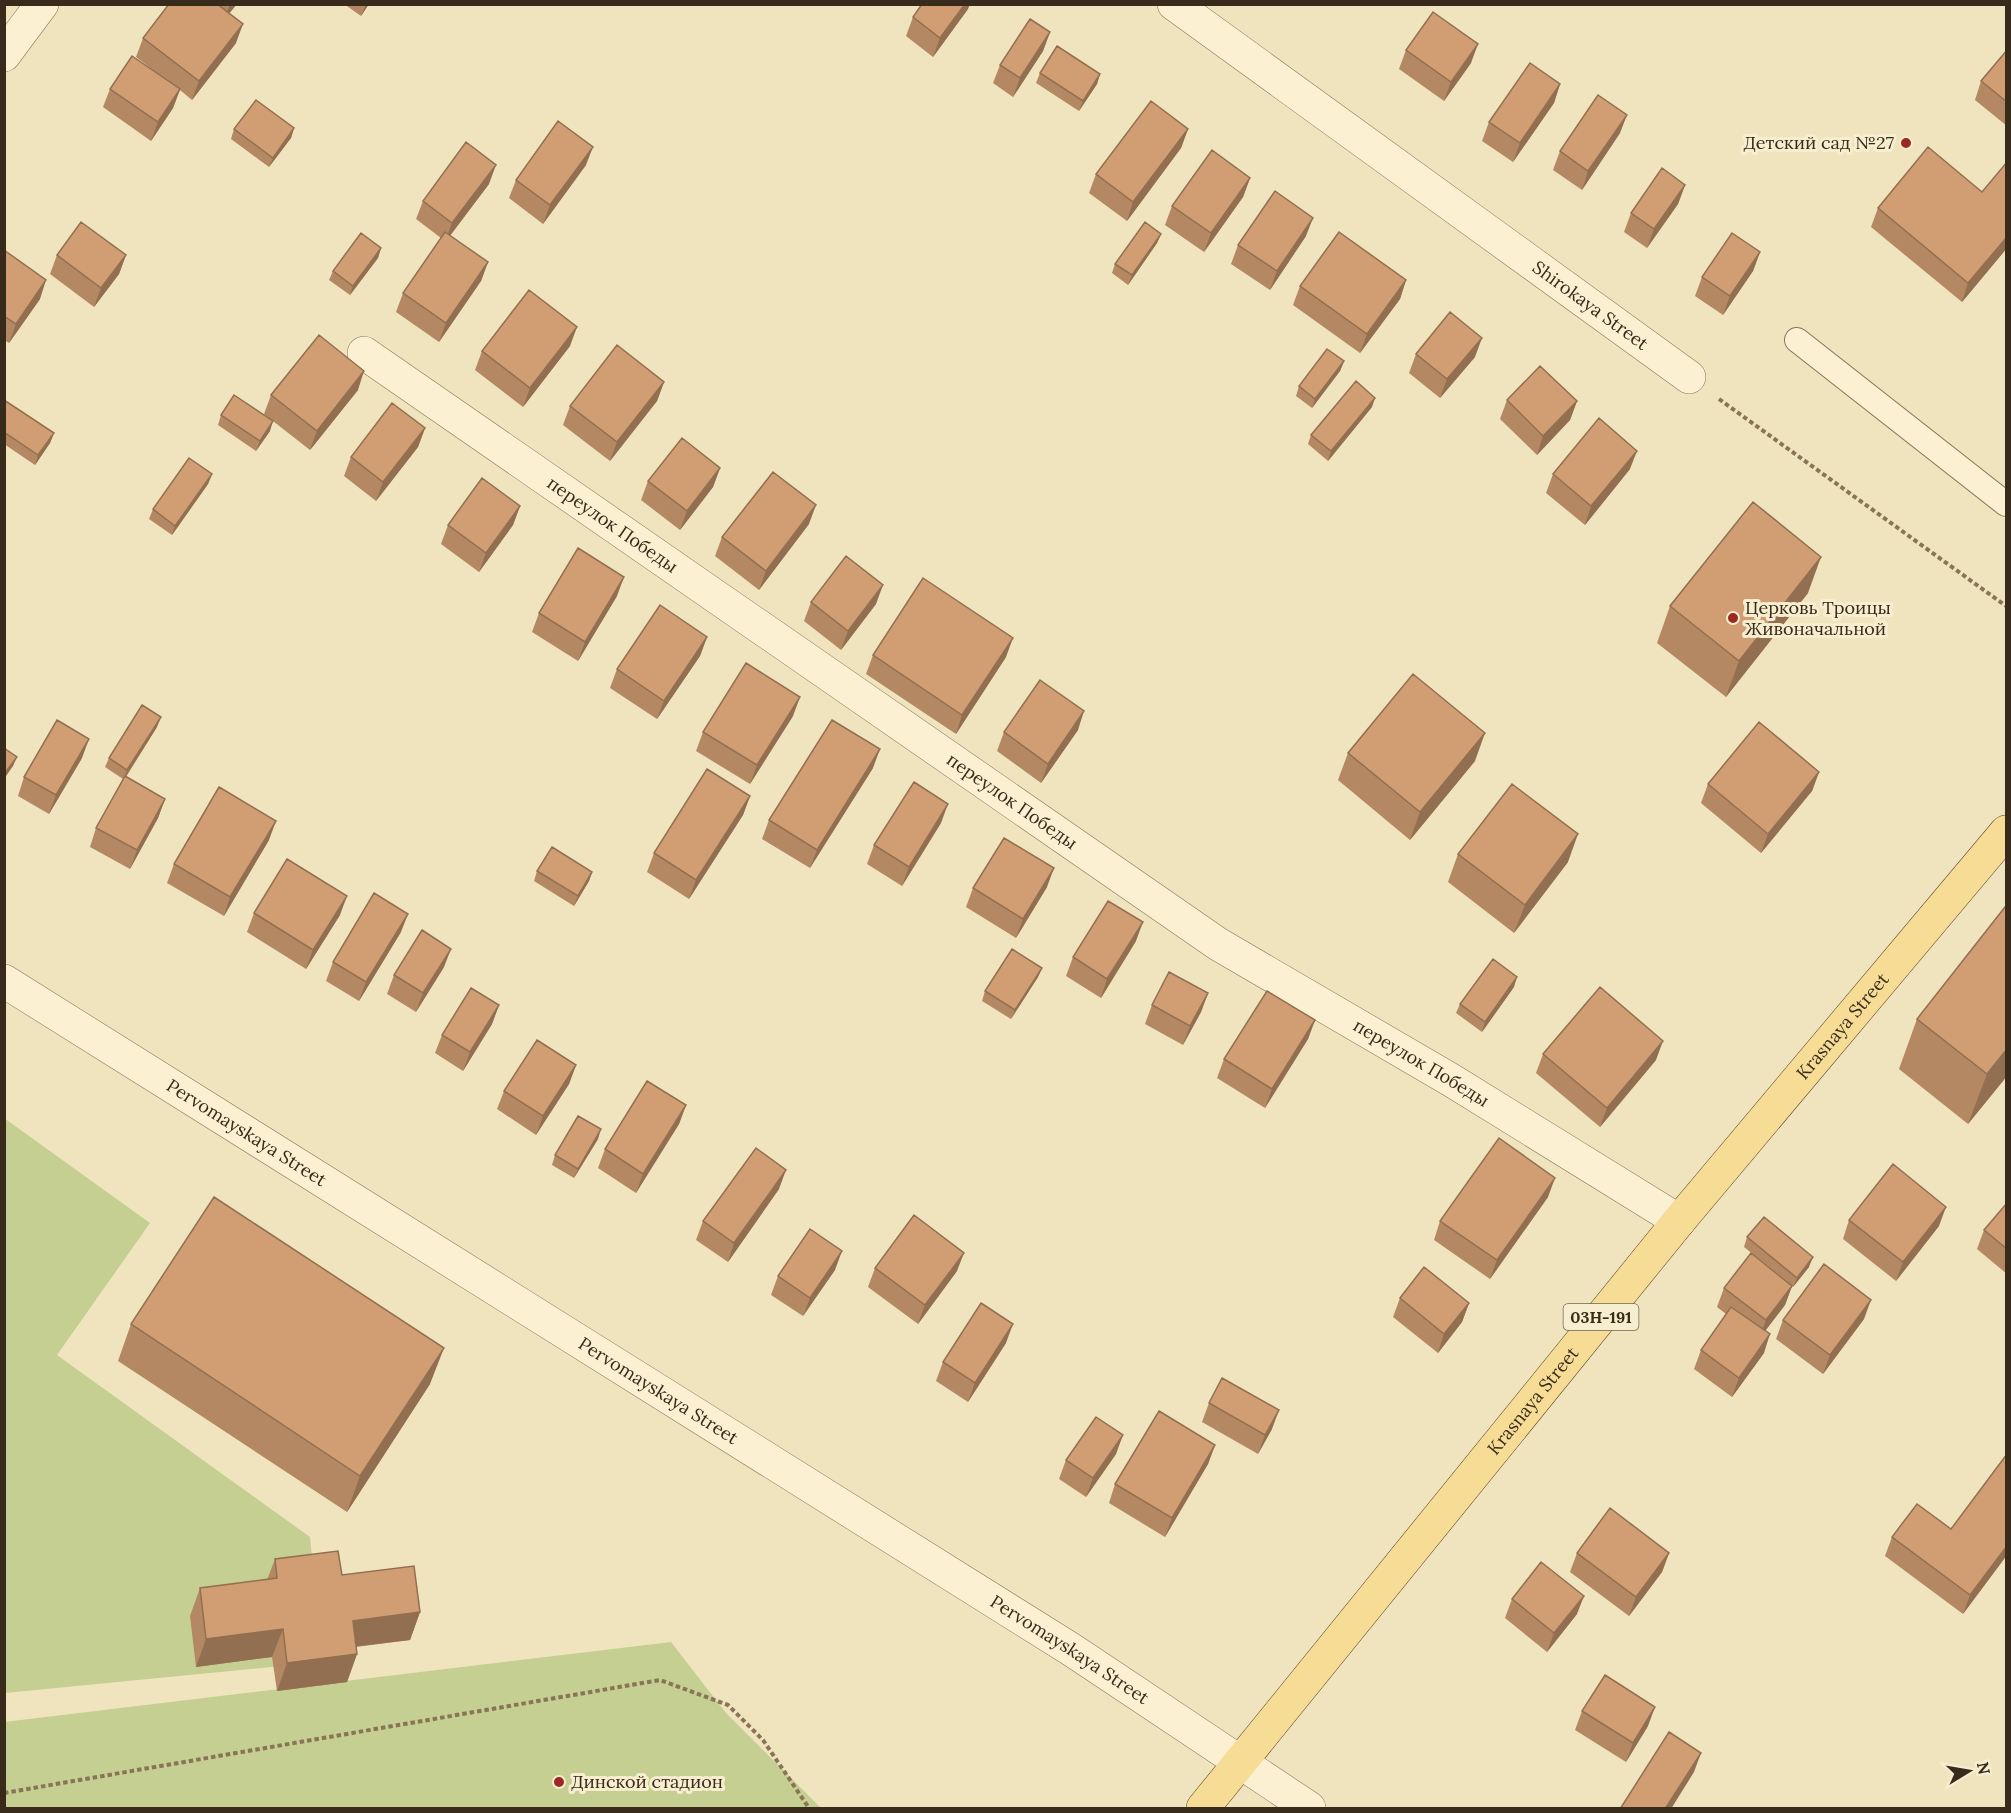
<svg xmlns="http://www.w3.org/2000/svg" width="2011" height="1813" font-family="Lora,serif">
  <style>
    .green { fill: #c5cf92 }
    .lines { fill: none; stroke-linecap: round; stroke-linejoin: round }
    .service-casing { stroke: #8a7456; stroke-width: 26 }
    .minor-casing { stroke: #8a7456; stroke-width: 34 }
    .primary-casing { stroke: #57422b; stroke-width: 34 }
    .path { stroke: #8a7456; stroke-width: 4; stroke-dasharray: 4.5 3; stroke-linecap: butt }
    .service { stroke: #fbf0d2; stroke-width: 24 }
    .minor { stroke: #fbf0d2; stroke-width: 33 }
    .primary { stroke: #f6dc94; stroke-width: 33 }
    .wall { fill: #b38862 }
    .shaded-wall { fill: #926f50 }
    .building { fill: #d09e72; stroke: #926f50; stroke-width: 1.5 }
    .poi-dot { fill: #9c2823; stroke: #f7edcf; stroke-width: 2 }
    .labels { text-anchor: middle; stroke-width: 6; stroke-linejoin: round; paint-order: stroke }
    .shield { fill: #f7edcf; stroke: #716552; stroke-width: 1.5 }
    .shield-label { font-size: 16px; font-weight: bold; fill: #382b1c }
    .poi-label { font-size: 18px; fill: #382b1c; stroke: #f7edcf; text-anchor: start }
    .street-label { font-size: 18px; fill: #382b1c; stroke: #f7edcf }
  </style>
  <rect width="100%" height="100%" fill="#f0e4bf"/>
  <!-- green -->
  <path class="green" d="M4,1118L150,1223L57,1355L310,1537L322,1662L5,1693Z
    M671,1642L726,1713L821,1808H5L4,1722Z"/>
  <g class="lines">
    <!-- service casing -->
    <g class="service-casing">
      <path id="service" d="M1797,340L2006,504"/>
    </g>
    <!-- minor casing -->
    <g class="minor-casing">
      <g id="minor">
        <path id="s1" d="M1174,4L1689,377"/>
        <path d="M4,55L42,4"/>
        <path id="s2" d="M364,353L1218,944L1451,1080L1679,1221"/>
        <path id="s3" d="M4,981L1072,1650L1309,1808"/>
      </g>
    </g>
    <!-- primary casing -->
    <g class="primary-casing">
      <g id="primary">
        <path id="s4" d="M1203,1808L1679,1221L2006,832"/>
      </g>
    </g>
    <!-- path -->
    <path class="path" d="M1719,399L2006,606
      M4,1793L660,1680L728,1705L763,1740L809,1808"/>
    <!-- service -->
    <use href="#service" class="service"/>
    <!-- minor -->
    <use href="#minor" class="minor"/>
    <!-- primary -->
    <use href="#primary" class="primary"/>
  </g>
  <!-- wall -->
  <path class="wall" d="M169,4H237L229,14L236,43L192,100L180,90L173,108L151,141L103,107L110,89L165,79L136,57L143,38Z
    M344,4H369L361,16Z
    M968,9L933,57L906,36L913,17Z
    M1050,32L1043,51L1013,97L993,83L1000,65Z
    M1406,50L1471,63L1444,101L1399,69Z
    M2007,50V126L1975,100L1981,81Z
    M1040,73L1100,74L1097,84L1079,111L1036,83Z
    M1560,84L1554,103L1513,162L1482,141L1489,122Z
    M294,128L291,138L269,167L231,139L234,129Z
    M1188,129L1181,148L1127,221L1089,193L1096,174Z
    M1620,133L1582,190L1553,170L1560,151Z
    M2007,162V248L1962,302L1871,227L1878,208L1982,192Z
    M586,165L543,224L509,198L516,180Z
    M1250,178L1243,197L1204,252L1165,225L1172,206Z
    M489,184L450,236L488,262L481,281L439,342L396,312L403,293L441,238L416,219L423,201Z
    M1685,185L1678,204L1647,248L1624,232L1631,213Z
    M1161,234L1157,243L1128,285L1112,273L1115,264Z
    M1306,236L1270,290L1231,264L1238,245Z
    M381,248L378,258L350,295L329,280L333,271Z
    M4,250L40,299L9,343L4,340Z
    M1760,252L1753,271L1723,315L1695,296L1702,277Z
    M57,255H126L119,274L94,307L50,274Z
    M1406,280L1400,299L1360,353L1293,305L1300,286Z
    M570,346L523,407L475,370L482,351Z
    M1416,354L1475,357L1440,398L1409,373Z
    M1344,361L1340,371L1312,408L1296,396L1299,386Z
    M664,382L657,401L610,461L563,425L570,406Z
    M358,390L310,450L264,414L271,395Z
    M4,400L54,433L50,443L35,465L4,444Z
    M1507,400L1577,401L1570,420L1537,455L1500,419Z
    M1372,407L1328,461L1308,444L1311,435Z
    M221,415L270,431L256,451L218,425Z
    M425,428L418,447L376,501L344,476L351,457Z
    M720,468L713,487L680,530L641,500L648,481Z
    M1630,469L1585,525L1546,493L1553,474Z
    M212,474L208,484L172,535L149,519L153,509Z
    M520,506L513,525L479,572L441,544L448,525Z
    M809,524L759,590L715,556L722,537Z
    M1808,593L1726,697L1657,643L1670,606Z
    M617,596L578,661L532,632L539,613Z
    M811,602L876,604L841,650L804,621Z
    M707,637L700,656L657,719L610,688L617,669Z
    M873,655L1006,657L956,734L866,674Z
    M793,716L750,784L696,751L703,732Z
    M157,727L126,777L165,799L158,818L130,869L90,847L96,828L123,779L105,767L109,758Z
    M1078,730L1041,783L997,751L1004,732Z
    M1348,753L1475,761L1410,840L1338,780Z
    M82,758L49,814L18,796L24,777Z
    M873,768L810,868L762,839L769,820Z
    M1819,772L1812,791L1761,853L1701,803L1708,784Z
    M750,796L743,815L689,899L647,872L654,853Z
    M941,823L902,886L867,864L874,845Z
    M269,840L224,916L167,883L174,864Z
    M1458,854L1568,862L1514,933L1448,882Z
    M537,871L592,872L589,881L574,906L534,881Z
    M1047,887L1016,938L966,907L973,888Z
    M2007,908V1076L1968,1124L1899,1069L1917,1019Z
    M254,913L340,915L306,969L247,932Z
    M401,932L359,1001L326,981L333,962Z
    M1136,941L1101,998L1066,976L1073,957Z
    M444,967L416,1012L387,994L394,975Z
    M1042,968L1038,977L1011,1019L982,1001L985,991Z
    M1514,987L1482,1032L1456,1013L1460,1004Z
    M1208,993L1201,1012L1183,1045L1145,1024L1152,1005Z
    M499,1005L492,1024L463,1071L435,1053L442,1035Z
    M1315,1020L1308,1039L1265,1108L1217,1078L1224,1059Z
    M1543,1054L1656,1060L1600,1127L1536,1073Z
    M576,1065L569,1084L536,1135L497,1109L504,1091Z
    M686,1105L679,1124L636,1193L598,1168L605,1149Z
    M598,1139L574,1178L552,1165L555,1155Z
    M779,1189L728,1262L696,1240L703,1221Z
    M1548,1197L1490,1279L1434,1240L1440,1221Z
    M2007,1203V1274L1977,1249L1984,1230Z
    M1849,1220L1939,1226L1896,1281L1843,1239Z
    M1747,1237L1809,1267L1793,1287L1792,1286L1785,1305L1765,1331L1764,1353L1732,1397L1694,1369L1701,1350L1726,1314L1717,1307L1724,1288L1788,1282L1744,1247Z
    M875,1268L957,1271L918,1324L868,1287Z
    M835,1270L803,1316L771,1295L778,1276Z
    M1400,1298L1469,1303L1462,1322L1438,1353L1393,1317Z
    M1864,1319L1823,1374L1776,1339L1783,1320Z
    M131,1324L430,1384L347,1512L118,1361Z
    M1006,1343L968,1402L936,1381L943,1362Z
    M1209,1403L1272,1429L1258,1454L1202,1422Z
    M1215,1445L1208,1464L1165,1537L1109,1503L1115,1484Z
    M1116,1454L1086,1497L1059,1479L1066,1460Z
    M2007,1454V1555L1963,1614L1885,1556L1892,1537L1951,1529Z
    M1577,1553H1669L1662,1572L1629,1616L1570,1572Z
    M275,1559L342,1575L420,1612L410,1640L356,1647L357,1654L347,1682L277,1691L272,1657L196,1667L190,1616L200,1588L267,1580Z
    M1512,1599L1577,1614L1547,1652L1505,1618Z
    M1582,1711L1648,1726L1626,1762L1575,1730Z"/>
  <!-- shaded-wall -->
  <path class="shaded-wall" d="M230,4H237L225,18Z
    M366,4H369L361,16Z
    M965,4H970L968,9L933,57L940,38Z
    M243,24L236,43L192,100L199,81Z
    M1050,32L1043,51L1013,97L1020,78Z
    M1478,44L1471,63L1444,101L1451,82Z
    M1100,74L1097,84L1079,111L1083,101Z
    M1560,84L1554,103L1513,162L1520,143Z
    M180,89L173,108L151,141L158,122Z
    M1627,115L1620,133L1582,190L1588,171Z
    M294,128L291,138L269,167L273,158Z
    M1188,129L1181,148L1127,221L1133,202Z
    M593,147L586,165L543,224L550,205Z
    M496,165L489,184L445,242L452,223Z
    M1250,178L1243,197L1204,252L1211,233Z
    M1685,185L1678,204L1647,248L1654,229Z
    M1313,218L1306,236L1270,290L1277,271Z
    M1161,234L1157,243L1128,285L1132,275Z
    M2007,237V248L1962,302L1968,283Z
    M381,248L378,258L350,295L353,286Z
    M1760,252L1753,271L1723,315L1730,296Z
    M126,255L119,274L94,307L101,288Z
    M488,262L481,281L439,342L446,323Z
    M46,280L40,299L9,343L16,324Z
    M1406,280L1400,299L1360,353L1367,334Z
    M577,327L570,346L523,407L530,388Z
    M1482,338L1475,357L1440,398L1447,379Z
    M1344,361L1340,371L1312,408L1315,399Z
    M364,371L358,390L310,450L317,431Z
    M664,382L657,401L610,461L617,442Z
    M1375,398L1372,407L1328,461L1331,451Z
    M1577,401L1570,420L1537,455L1543,436Z
    M273,421L270,431L256,451L260,441Z
    M425,428L418,447L376,501L383,482Z
    M54,433L50,443L35,465L38,455Z
    M1637,451L1630,469L1585,525L1591,506Z
    M720,468L713,487L680,530L687,511Z
    M212,474L208,484L172,535L175,526Z
    M816,505L809,524L759,590L766,571Z
    M520,506L513,525L479,572L486,553Z
    M1821,557L1808,593L1726,697L1739,661Z
    M624,577L617,596L578,661L585,642Z
    M883,585L876,604L841,650L848,631Z
    M707,637L700,656L657,719L664,701Z
    M1013,638L1006,657L956,734L962,715Z
    M800,697L793,716L750,784L757,765Z
    M1084,711L1078,730L1041,783L1048,764Z
    M161,717L157,727L124,779L127,770Z
    M1485,733L1475,761L1410,840L1420,812Z
    M89,739L82,758L49,814L56,795Z
    M880,749L873,768L810,868L817,850Z
    M17,757L13,766L4,779V774Z
    M1819,772L1812,791L1761,853L1768,834Z
    M750,796L743,815L689,899L696,880Z
    M165,799L158,818L130,869L137,850Z
    M948,804L941,823L902,886L909,867Z
    M276,821L269,840L224,916L230,897Z
    M1578,834L1568,862L1514,933L1525,905Z
    M1054,868L1047,887L1016,938L1023,919Z
    M592,872L589,881L574,906L578,896Z
    M347,896L340,915L306,969L313,950Z
    M408,914L401,932L359,1001L366,982Z
    M1143,922L1136,941L1101,998L1107,979Z
    M451,949L444,967L416,1012L423,993Z
    M1042,968L1038,977L1011,1019L1015,1010Z
    M1517,977L1514,987L1482,1032L1485,1022Z
    M1208,993L1201,1012L1183,1045L1190,1026Z
    M499,1005L492,1024L463,1071L470,1052Z
    M1315,1020L1308,1039L1265,1108L1272,1089Z
    M1663,1041L1656,1060L1600,1127L1607,1108Z
    M2007,1049V1076L1968,1124L1987,1074Z
    M576,1065L569,1084L536,1135L543,1116Z
    M686,1105L679,1124L636,1193L643,1174Z
    M601,1129L598,1139L574,1178L578,1169Z
    M786,1170L779,1189L728,1262L734,1243Z
    M1555,1178L1548,1197L1490,1279L1497,1260Z
    M1946,1207L1939,1226L1896,1281L1903,1262Z
    M842,1251L835,1270L803,1316L810,1298Z
    M964,1253L957,1271L918,1324L925,1305Z
    M1813,1257L1809,1267L1793,1287L1797,1278Z
    M1792,1286L1785,1305L1759,1339L1766,1320Z
    M1871,1300L1864,1319L1823,1374L1830,1355Z
    M1469,1303L1462,1322L1438,1353L1444,1334Z
    M1013,1324L1006,1343L968,1402L975,1383Z
    M1770,1334L1764,1353L1732,1397L1739,1378Z
    M444,1348L430,1384L347,1512L360,1476Z
    M1279,1410L1272,1429L1258,1454L1265,1435Z
    M1123,1435L1116,1454L1086,1497L1093,1478Z
    M1215,1445L1208,1464L1165,1537L1172,1518Z
    M2007,1546V1555L1963,1614L1970,1595Z
    M1669,1553L1662,1572L1629,1616L1636,1597Z
    M1584,1596L1577,1614L1547,1652L1554,1633Z
    M420,1612L410,1640L342,1648L353,1621Z
    M283,1629L272,1657L196,1667L206,1639Z
    M357,1654L347,1682L277,1691L287,1663Z
    M1655,1707L1648,1726L1626,1762L1633,1743Z
    M1701,1753L1694,1772L1671,1809H1665Z"/>
  <!-- building -->
  <path class="building" d="M169,4H217L243,24L199,81L143,38Z
    M922,4H965L940,38L913,17Z
    M1433,12L1478,44L1451,82L1406,50Z
    M1030,19L1050,32L1020,78L1000,65Z
    M1057,46L1100,74L1083,101L1040,73Z
    M2007,50V102L1981,81Z
    M132,56L180,89L158,122L110,89Z
    M1530,63L1560,84L1520,143L1489,122Z
    M1598,95L1627,115L1588,171L1560,151Z
    M256,100L294,128L273,158L234,129Z
    M1151,101L1188,129L1133,202L1096,174Z
    M558,121L593,147L550,205L516,180Z
    M466,142L496,165L452,223L423,201Z
    M1928,147L1982,192L2007,162V237L1968,283L1878,208Z
    M1212,150L1250,178L1211,233L1172,206Z
    M1662,168L1685,185L1654,229L1631,213Z
    M1275,191L1313,218L1277,271L1238,245Z
    M81,222L126,255L101,288L57,255Z
    M1145,222L1161,234L1132,275L1115,264Z
    M445,232L488,262L446,323L403,293Z
    M1339,232L1406,280L1367,334L1300,286Z
    M361,233L381,248L353,286L333,271Z
    M1732,233L1760,252L1730,296L1702,277Z
    M4,250L46,280L16,324L4,316Z
    M529,290L577,327L530,388L482,351Z
    M1450,312L1482,338L1447,379L1416,354Z
    M319,335L364,371L317,431L271,395Z
    M617,345L664,382L617,442L570,406Z
    M1327,349L1344,361L1315,399L1299,386Z
    M1540,366L1577,401L1543,436L1507,400Z
    M1356,381L1375,398L1331,451L1311,435Z
    M234,395L273,421L260,441L221,415Z
    M4,400L54,433L38,455L4,432Z
    M392,403L425,428L383,482L351,457Z
    M1599,418L1637,451L1591,506L1553,474Z
    M682,438L720,468L687,511L648,481Z
    M189,458L212,474L175,526L153,509Z
    M773,472L816,505L766,571L722,537Z
    M482,478L520,506L486,553L448,525Z
    M1753,502L1821,557L1739,661L1670,606Z
    M578,548L624,577L585,642L539,613Z
    M846,556L883,585L848,631L811,602Z
    M923,578L1013,638L962,715L873,655Z
    M660,605L707,637L664,701L617,669Z
    M746,663L800,697L757,765L703,732Z
    M1413,674L1485,733L1420,812L1348,753Z
    M1040,680L1084,711L1048,764L1004,732Z
    M142,705L161,717L127,770L109,758Z
    M57,720L89,739L56,795L24,777Z
    M832,720L880,749L817,850L769,820Z
    M1759,722L1819,772L1768,834L1708,784Z
    M4,748L17,757L4,774Z
    M707,769L750,796L696,880L654,853Z
    M125,776L165,799L137,850L96,828Z
    M914,782L948,804L909,867L874,845Z
    M1512,784L1578,834L1525,905L1458,854Z
    M219,787L276,821L230,897L174,864Z
    M1004,838L1054,868L1023,919L973,888Z
    M552,847L592,872L578,896L537,871Z
    M287,859L347,896L313,950L254,913Z
    M374,893L408,914L366,982L333,962Z
    M1108,901L1143,922L1107,979L1073,957Z
    M2005,907L2007,908V1049L1987,1074L1917,1019Z
    M422,930L451,949L423,993L394,975Z
    M1012,949L1042,968L1015,1010L985,991Z
    M1493,959L1517,977L1485,1022L1460,1004Z
    M1169,972L1208,993L1190,1026L1152,1005Z
    M1600,987L1663,1041L1607,1108L1543,1054Z
    M471,988L499,1005L470,1052L442,1035Z
    M1267,991L1315,1020L1272,1089L1224,1059Z
    M537,1040L576,1065L543,1116L504,1091Z
    M647,1081L686,1105L643,1174L605,1149Z
    M578,1116L601,1129L578,1169L555,1155Z
    M1499,1138L1555,1178L1497,1260L1440,1221Z
    M756,1148L786,1170L734,1243L703,1221Z
    M1893,1164L1946,1207L1903,1262L1849,1220Z
    M214,1197L444,1348L360,1476L131,1324Z
    M2007,1203V1249L1984,1230Z
    M914,1215L964,1253L925,1305L875,1268Z
    M1764,1217L1813,1257L1797,1278L1747,1237Z
    M810,1229L842,1251L810,1298L778,1276Z
    M1751,1253L1792,1286L1766,1320L1724,1288Z
    M1824,1264L1871,1300L1830,1355L1783,1320Z
    M1424,1267L1469,1303L1444,1334L1400,1298Z
    M981,1303L1013,1324L975,1383L943,1362Z
    M1731,1307L1770,1334L1739,1378L1701,1350Z
    M1222,1378L1279,1410L1265,1435L1209,1403Z
    M1159,1411L1215,1445L1172,1518L1115,1484Z
    M1096,1417L1123,1435L1093,1478L1066,1460Z
    M2007,1454V1546L1970,1595L1892,1537L1917,1504L1951,1529Z
    M1610,1508L1669,1553L1636,1597L1577,1553Z
    M338,1551L342,1575L414,1566L420,1612L353,1621L357,1654L287,1663L283,1629L206,1639L200,1588L277,1578L275,1559Z
    M1541,1562L1584,1596L1554,1633L1512,1599Z
    M1605,1675L1655,1707L1633,1743L1582,1711Z
    M1669,1732L1701,1753L1665,1809H1620Z"/>
  <!-- markers -->
  <g class="poi-dot">
    <circle cx="1906" cy="143" r="6"/>
    <circle cx="1733" cy="618" r="6"/>
    <circle cx="559" cy="1782" r="6"/>
  </g>
  <g class="labels">
    <!-- shield labels -->
    <rect class="shield" x="1563.5" y="1304" width="75" height="26" rx="4.5"/>
    <g class="shield-label">
      <text x="1601" y="1323">03Н-191</text>
    </g>
    <!-- poi labels -->
    <g class="poi-label">
      <text x="1894" y="149" text-anchor="end">Детский сад №27</text>
      <text x="1745" y="614">Церковь Троицы<tspan x="1745" dy="21">Живоначальной</tspan></text>
      <text x="571" y="1788">Динской стадион</text>
    </g>
    <!-- street labels -->
    <g class="street-label">
      <text dy="6" stroke="none"><textPath href="#s1" startOffset="514">Shirokaya Street</textPath></text>
      <text dy="6" stroke="none"><textPath href="#s2" startOffset="302">переулок Победы</textPath></text>
      <text dy="6" stroke="none"><textPath href="#s2" startOffset="788">переулок Победы</textPath></text>
      <text dy="6" stroke="none"><textPath href="#s4" startOffset="1010">Krasnaya Street</textPath></text>
      <text dy="6" stroke="none"><textPath href="#s2" startOffset="1274">переулок Победы</textPath></text>
      <text dy="6" stroke="none"><textPath href="#s3" startOffset="286">Pervomayskaya Street</textPath></text>
      <text dy="6" stroke="none"><textPath href="#s3" startOffset="772">Pervomayskaya Street</textPath></text>
      <text dy="6" stroke="none"><textPath href="#s4" startOffset="524">Krasnaya Street</textPath></text>
      <text dy="6" stroke="none"><textPath href="#s3" startOffset="1258">Pervomayskaya Street</textPath></text>
    </g>
  </g>
  <!-- border -->
  <rect width="2011" height="1813" fill="none" stroke="#382b1c" stroke-width="12"/>
  <!-- north arrow -->
  <g transform="translate(1969 1771) rotate(79)" stroke="#f7edcf" stroke-width="4.5" paint-order="stroke">
  <path d="M0-4.5L10 22L0 15L-10 22Z" fill="#382b1c"/>
  <text y="-9" font-size="16" font-weight="bold" text-anchor="middle" fill="#382b1c">N</text>
  </g>
</svg>
